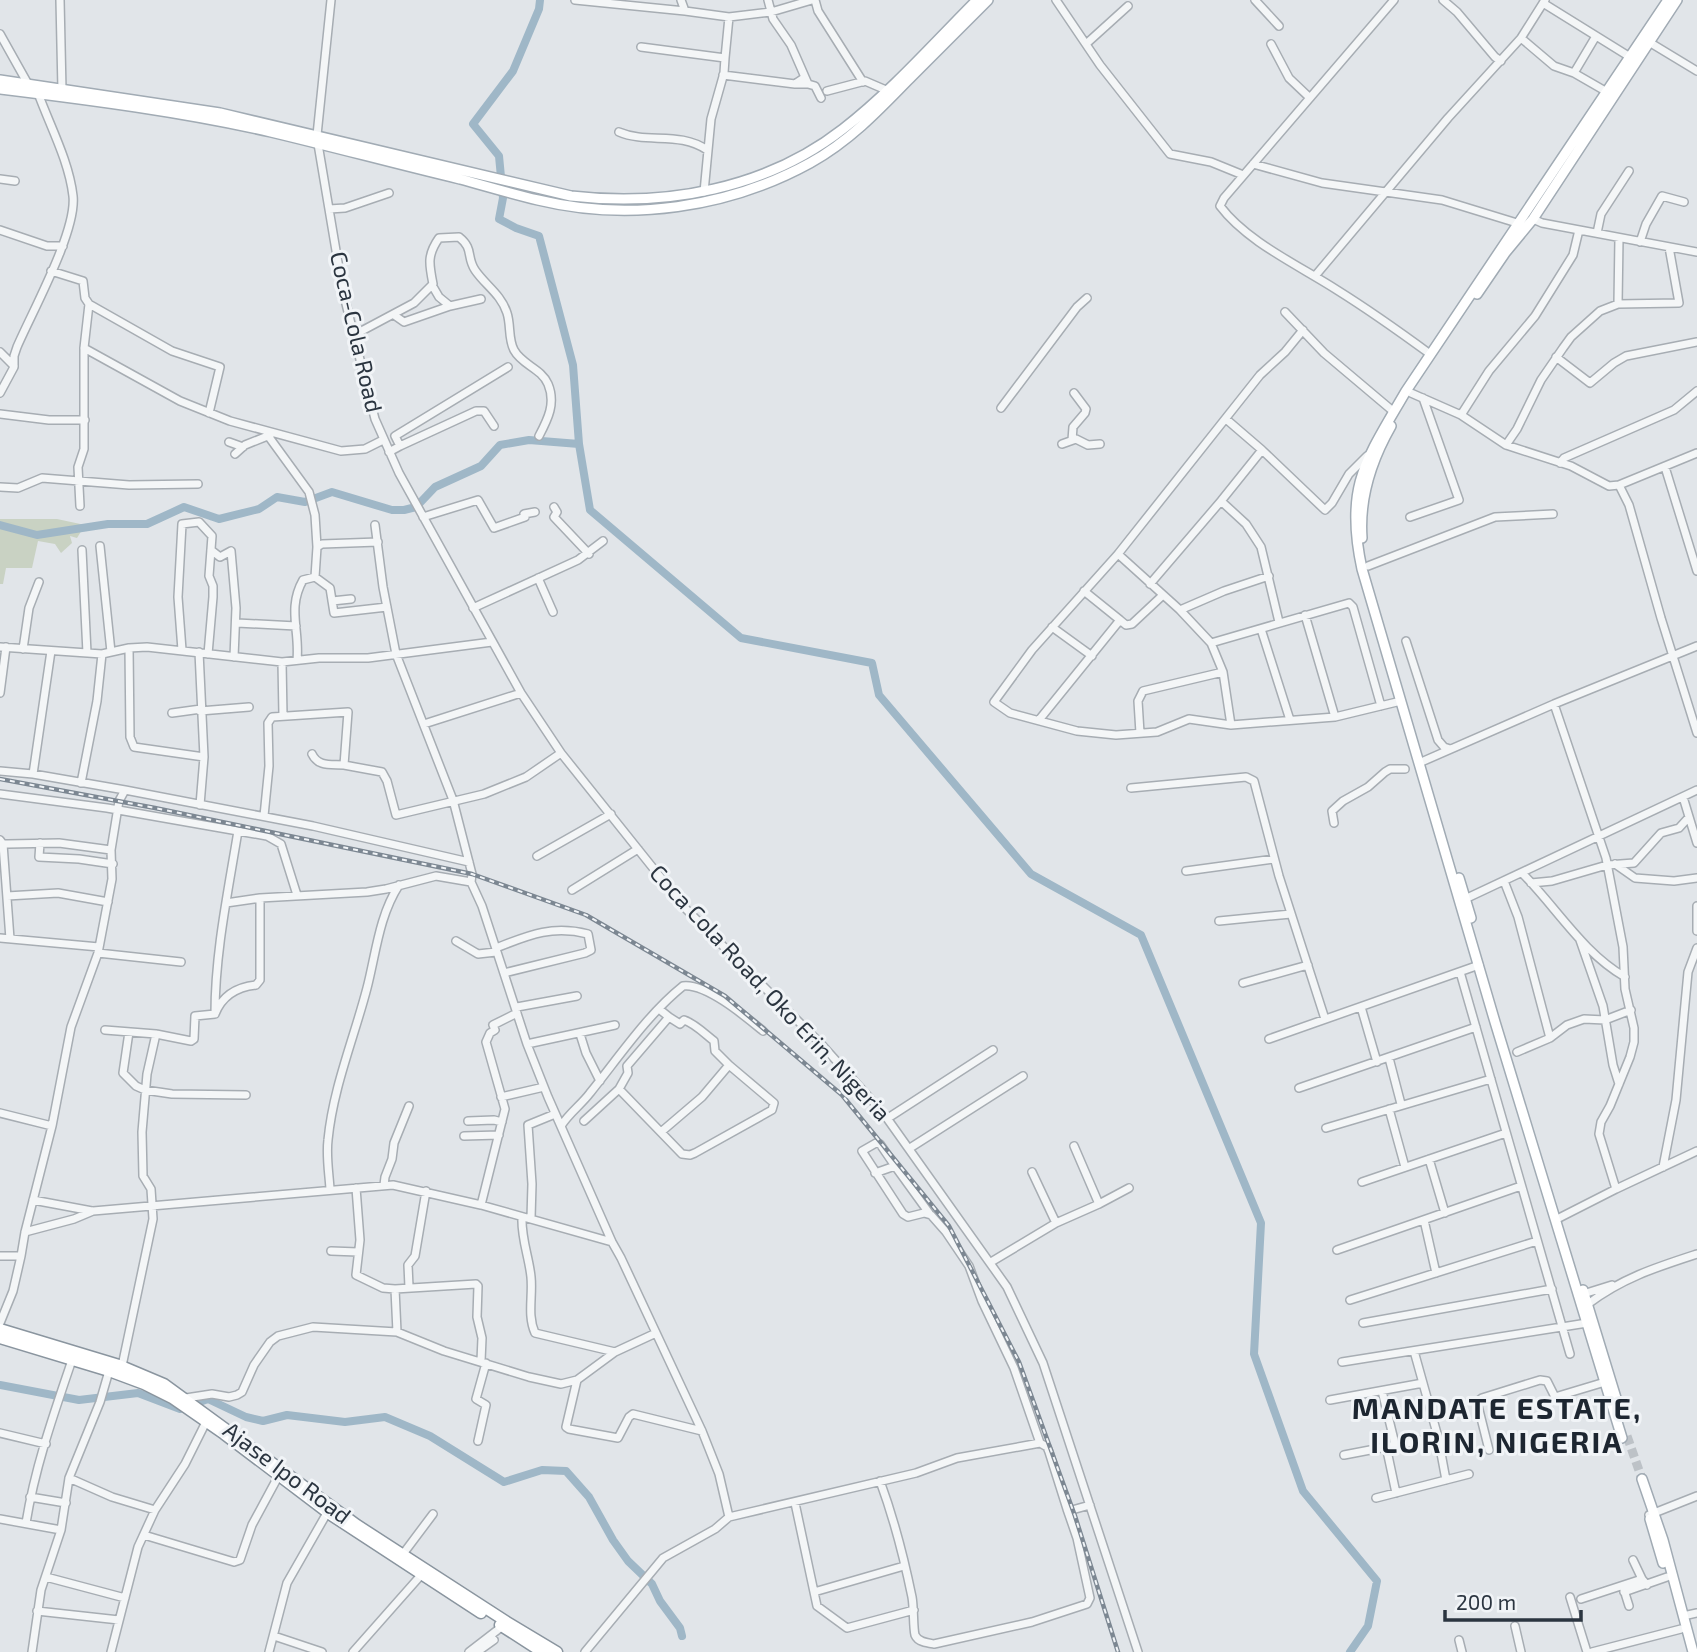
<svg xmlns="http://www.w3.org/2000/svg" width="1697" height="1652" font-family="'Exo 2',sans-serif">
  <style>
    .green { fill: #c9d2c3 }
    .lines { fill: none; stroke-linecap: round; stroke-linejoin: round }
    .river { stroke: #9fb7c7; stroke-width: 8 }
    .major-tunnel { stroke: #bdc2c7; stroke-width: 9; stroke-dasharray: 9 4.5; stroke-linecap: butt }
    .minor-casing { stroke: #a7adb3; stroke-width: 10 }
    .major-casing { stroke: #a1abb4; stroke-width: 12 }
    .highway-casing { stroke: #8a959f; stroke-width: 13 }
    .minor { stroke: #f4f6f7; stroke-width: 7 }
    .major { stroke: #fff; stroke-width: 9 }
    .highway { stroke: #fff; stroke-width: 10 }
    .rail-casing { stroke: #7c8792; stroke-width: 4.5 }
    .rail { stroke: #f1f4f7; stroke-width: 2; stroke-dasharray: 5; stroke-linecap: butt }
    .labels { text-anchor: middle; stroke-width: 6; stroke-linejoin: round; paint-order: stroke }
    .street-label { font-size: 23px; fill: #2b3540; stroke: #f1f4f7 }
    .district-label { font-size: 30px; font-weight: bold; letter-spacing: 2px; fill: #1d2631; stroke: #f1f4f7 }
  </style>
  <rect width="100%" height="100%" fill="#e1e5e9"/>
  <!-- green -->
  <path class="green" d="M0,519H57L85,525L77,538L70,536L72,543L61,553L55,544L38,541L32,568H6L3,584H0Z"/>
  <g class="lines">
    <!-- river -->
    <path class="river" d="M540,0L539,9L513,71L473,124L499,156L503,198L499,219L516,228L539,236L573,365L579,444L590,510L741,638L872,663L879,695L1031,874L1141,935L1261,1223L1254,1354L1303,1491L1377,1581L1368,1626L1350,1652
      M0,525L37,535L108,524H147L184,507L219,519L259,509L277,497L305,502L332,492L392,510H404L416,507L435,487L481,466L500,445L529,440L579,444
      M0,1385L79,1400L138,1393L180,1409L208,1399L246,1417L263,1421L287,1415L345,1422L385,1417L430,1436L504,1482L542,1470L566,1471L589,1497L613,1540L628,1561L652,1584L660,1601L680,1628L682,1636"/>
    <!-- major-tunnel -->
    <path class="major-tunnel" d="M1627,1436L1642,1479"/>
    <!-- minor casing -->
    <g class="minor-casing">
      <path id="minor" d="M60,0L62,90
        M331,0L317,135L318,144L343,292L375,419L399,473L521,693L561,753L685,908L823,1046L884,1114L1007,1287L1043,1363L1138,1652
        M575,0L685,11L681,0
        M768,0L773,19L791,45L808,84H795L804,78
        M815,0L818,11L863,82
        M1056,0L1100,65L1170,154L1211,162L1243,175
        M1255,0L1279,26
        M1394,0L1224,198L1220,206C1247,242 1300,266 1337,290C1369,310 1400,332 1430,354
        M1443,0L1457,12L1495,57L1501,61
        M1543,3L1630,57
        M685,11L729,17L771,12L812,0
        M0,34L28,84
        M1521,38L1554,66L1574,73L1596,36
        M1649,42L1697,71
        M1086,44L1128,6
        M1271,44L1289,78L1309,97
        M641,47L725,58L724,73L711,119L704,192
        M725,58L729,17
        M1574,73L1607,92
        M723,75L795,84
        M808,84L815,86L821,98
        M827,91L865,81L886,90
        M619,132C647,144 680,131 707,150
        M1253,164L1322,183L1442,200L1517,223
        M0,179L15,181
        M329,209L345,208L389,193
        M1533,219L1542,223L1697,252
        M0,230L47,246H63
        M1597,233L1601,214L1629,171
        M1640,242L1646,224L1662,196L1684,202
        M51,271L83,281L85,298L89,304L172,351L220,367L209,413
        M1315,276L1448,118L1521,38L1545,0
        M432,285L439,297L450,306L481,299
        M1618,304L1619,238
        M1285,312L1324,353L1394,412
        M394,315L404,322L450,306
        M1303,330L1285,352L1260,375L1118,554L1032,650L994,702L1010,713L1077,731L1116,735L1157,732L1189,719L1231,725L1335,717L1401,701
        M354,335L414,303L433,284C429,264 427,255 439,238L459,237C474,249 466,256 475,270C485,285 501,294 507,313C511,325 508,339 514,350C522,365 541,368 548,384C556,403 548,419 539,436
        M84,348L180,401L230,421L341,451L365,449L383,440
        M0,352L14,366
        M1556,357L1590,383L1614,363L1626,356L1697,342
        M0,393L14,367V356L17,347C32,312 77,231 73,196C69,161 50,126 38,93
        M1411,393L1461,415L1506,445L1571,466L1609,486L1619,485L1697,453
        M1001,408L1077,307L1087,298
        M0,414L49,420H85
        M1461,415L1489,371L1535,316L1573,255L1579,230
        M269,437L309,492L315,515L317,547
        M1072,440L1073,427L1085,413L1086,409L1074,393
        M229,442L243,447
        M1062,444L1076,439L1088,445L1100,444
        M1506,445L1517,429L1541,380L1563,348L1571,337L1600,311L1618,304L1679,303L1669,247
        M400,446L476,411H484L494,426
        M1262,450L1325,510L1332,503L1349,474L1367,456
        M389,452L400,446L395,436L508,367
        M235,454L245,445L270,435
        M1560,463L1564,458L1674,410L1697,391
        M1665,467L1697,571
        M1619,485L1629,505L1661,618L1697,733
        M0,487L18,488L42,478L129,485L198,484
        M1221,501L1246,524L1261,547L1279,622
        M80,506L78,467L84,449V348L89,304
        M554,507L557,512L554,517L589,554
        M423,517L478,500L494,528L525,517L524,514L535,512
        M1410,517L1459,500L1423,398
        M375,525L383,587L396,654L453,800L472,874L471,882L482,906L527,1044L548,1097L612,1242L621,1258L702,1431L719,1474L729,1517
        M100,546L111,652
        M82,550L87,653
        M211,550L220,557L231,551L236,608L234,657
        M1118,554L1180,610L1211,643L1223,672L1231,725
        M1368,566L1495,517L1553,514
        M315,577L330,588L334,613L387,607
        M538,578L553,612
        M1150,584L1221,501L1262,450L1226,419
        M1084,591L1120,620
        M332,601L351,599
        M473,608L578,560L603,541
        M1180,610L1224,591L1269,576
        M1305,615L1335,717
        M237,623L296,626
        M1052,627L1092,656
        M1261,629L1290,720
        M1406,641L1438,740L1444,747L1450,749
        M1211,643L1349,603L1353,607L1381,706
        M0,647L102,654L129,648L147,647L282,662L319,658H368L492,642
        M129,648L130,737L134,747L204,757
        M23,649L29,608L39,582
        M182,650L178,597L182,524L199,522L212,536L209,576L213,586V597L208,654
        M199,652L204,757L200,805
        M297,660C300,631 287,608 303,580L315,577L317,547L322,544L378,542
        M282,662L283,716
        M0,693L6,647
        M1554,704L1606,858L1623,947L1625,989L1634,1028V1042L1630,1057L1610,1106L1601,1122L1599,1134L1616,1189
        M200,711L249,707
        M172,713L201,709
        M1039,720L1120,620L1126,625L1132,624L1163,595
        M424,724L521,693
        M1140,733L1138,701L1143,691L1223,672
        M312,754C318,767 331,764 344,765
        M1419,763L1554,704L1697,646
        M0,771L33,774L125,790
        M33,774L51,651
        M81,783L97,701L102,654
        M1131,788L1246,777L1254,781L1279,876L1325,1019
        M0,794L107,808L238,831C228,892 215,953 215,1014
        M1683,797L1697,843
        M264,816L269,766L268,723L272,717L348,712L344,765L382,772L387,781L396,815L484,794L526,777L561,753
        M1334,823L1332,811L1343,801L1368,787L1385,772L1390,769H1405
        M238,831L267,836L281,844L297,895
        M0,840L3,844H8L59,843L111,850
        M40,843L39,857L79,859L113,864
        M3,844L10,939
        M537,856L611,814
        M1615,864L1635,878L1674,881L1697,878
        M1186,871L1274,859
        M1522,873C1556,907 1583,953 1625,977
        M1504,881L1518,917L1550,1038L1517,1052
        M1531,883L1552,881L1607,865L1634,863L1661,833L1679,828L1689,817
        M572,890L638,849
        M7,896L58,893L108,902
        M1465,899L1697,790
        M226,903L260,898L367,892L386,889L436,876L471,882
        M1697,906V931
        M1219,921L1291,914
        M0,938L99,947
        M1580,940L1603,1006L1613,1065L1619,1084
        M456,941L478,954L496,952
        M496,948C529,935 552,925 588,934L591,950L585,953L504,973
        M98,953L181,962
        M1460,972L1570,1354
        M1243,983L1308,965
        M517,1007L577,996
        M1361,1007L1377,1062
        M669,1017L680,1024L684,1020C694,1023 705,1034 714,1041L715,1051L729,1065
        M105,1030L156,1034L191,1041L194,1039L195,1016L215,1014C222,996 237,987 256,985L260,980V898
        M129,1032L123,1073L136,1086L145,1090L172,1094L246,1095
        M580,1034L586,1053L600,1081
        M1550,1038L1567,1025L1584,1019L1605,1020L1631,1010
        M1269,1039L1479,965
        M527,1044L615,1025
        M1389,1058L1401,1104
        M1299,1088L1476,1027
        M619,1089L682,1154L690,1155L695,1153L772,1110L774,1103L729,1065L702,1097L661,1132
        M501,1097L544,1087
        M1389,1109L1405,1167
        M0,1113L52,1126
        M888,1118L993,1050
        M468,1121L494,1120L502,1122
        M584,1121L619,1089L628,1073L627,1066L669,1017L659,1009
        M561,1126C569,1113 581,1105 590,1093C619,1057 647,1015 683,986C706,983 746,1017 763,1031
        M1326,1128L1491,1079
        M464,1136L499,1135
        M910,1148L1023,1076
        M1429,1159L1445,1213
        M895,1166L880,1144L876,1143L862,1151L903,1214L908,1217L924,1213L931,1215L946,1232L969,1266L982,1301L1014,1368L1040,1443
        M1663,1167L1676,1100L1688,972L1697,948
        M1032,1172L1056,1223
        M875,1173L895,1166L929,1213
        M1362,1182L1506,1133
        M384,1185L385,1177L392,1159L394,1143L409,1106
        M356,1188L360,1240L356,1275L383,1288L395,1289L476,1284L478,1286L477,1317L482,1338L481,1361
        M330,1189C329,1173 326,1156 328,1140C333,1088 354,1038 367,988C376,953 379,916 399,885
        M33,1200L92,1211
        M1099,1204L1129,1188
        M481,1205L505,1109L486,1042L490,1033L495,1030L493,1025L517,1013
        M522,1217C521,1238 529,1257 531,1277C533,1296 527,1315 535,1333L615,1352
        M531,1218L532,1184L528,1125L555,1114
        M1557,1219L1616,1189L1697,1151
        M1424,1220L1436,1273
        M25,1232L74,1219L93,1211L393,1185L481,1205L612,1242
        M1337,1250L1521,1186
        M331,1251L358,1252
        M0,1256H21
        M991,1262L1056,1223L1099,1204L1074,1146
        M409,1287L408,1265L415,1256L426,1191
        M395,1289L397,1332
        M1580,1295L1612,1285
        M1350,1300L1537,1241
        M1588,1304C1622,1278 1657,1267 1697,1254
        M0,1323L13,1291L21,1256L25,1232L52,1126L71,1027L98,953L112,879L111,850L119,801L125,790L313,826L469,862
        M1363,1323L1552,1289
        M1414,1351L1438,1437L1446,1480
        M1342,1362L1587,1323
        M122,1366L153,1219L151,1189L143,1176L142,1132L147,1074L156,1034
        M577,1380L566,1427L569,1429L618,1438L629,1417L633,1414L702,1431
        M1382,1391L1395,1444
        M186,1398L212,1394L229,1397L237,1395L242,1392L254,1365L270,1342L278,1336L313,1327L397,1332L444,1351L529,1377L561,1384L577,1380L615,1352L656,1333
        M1330,1400L1423,1383
        M0,1433L46,1444
        M478,1441L486,1405L476,1399L486,1363
        M1386,1446L1396,1493
        M1489,1450L1478,1406V1401L1482,1398L1540,1380L1547,1381L1555,1397L1605,1382
        M1344,1455L1438,1437
        M69,1478L112,1497L155,1510
        M880,1481C894,1519 904,1558 912,1597C914,1608 913,1627 915,1635C918,1642 927,1643 934,1644L1032,1622L1087,1604L1090,1598L1077,1538L1067,1509
        M30,1497L66,1503
        M1376,1498L1469,1474
        M795,1503L814,1592
        M1649,1515L1697,1496
        M0,1519L61,1530
        M26,1523C35,1467 54,1413 72,1360
        M144,1535L234,1562L240,1560L252,1525L279,1475
        M403,1554L433,1514
        M1633,1560L1642,1579
        M904,1566L814,1592L817,1606L847,1628L914,1610
        M46,1577L125,1598
        M1624,1590L1629,1606
        M1624,1592L1667,1577
        M1570,1597L1587,1652
        M1581,1599L1642,1579L1647,1585
        M37,1611L119,1620
        M1683,1616L1697,1613
        M1515,1626L1521,1652
        M274,1636L322,1652
        M1459,1640L1462,1652
        M32,1652L41,1590L61,1530L69,1478L100,1402L109,1371
        M111,1652L138,1547L155,1510L185,1464L206,1422
        M269,1652L287,1583L327,1513
        M353,1652L422,1574
        M469,1652L504,1625
        M477,1652L494,1640
        M585,1652L663,1558L715,1529L729,1517L916,1473L957,1458L1040,1443L1047,1447L1049,1452L1067,1509L1072,1510L1090,1505
        M1592,1652L1681,1629"/>
    </g>
    <!-- major casing -->
    <g class="major-casing">
      <path id="major" d="M0,80L220,113L571,196C666,207 766,189 843,129C892,91 934,43 977,0
        M0,89C90,100 183,112 271,132C334,147 397,164 460,179C486,186 512,194 538,200C629,222 728,208 810,163C850,141 880,109 912,76C937,51 963,25 988,0
        M1477,294L1505,253L1533,219L1677,0
        M1362,538C1359,497 1371,461 1391,426
        M1459,878L1471,918
        M1583,1290L1620,1411
        M1622,1438L1495,1022L1362,569C1344,486 1366,460 1406,391L1668,0
        M1642,1479L1663,1540L1693,1652
        M1650,1519L1663,1563"/>
    </g>
    <!-- highway casing -->
    <g class="highway-casing">
      <path id="highway" d="M0,1329L119,1365L164,1384L357,1525L507,1622L557,1652
        M0,1338L109,1371L144,1384L172,1398L224,1434L331,1515L481,1613
        M500,1625L542,1652"/>
    </g>
    <!-- minor -->
    <use href="#minor" class="minor"/>
    <!-- major -->
    <use href="#major" class="major"/>
    <!-- highway -->
    <use href="#highway" class="highway"/>
    <!-- rail casing -->
    <g class="rail-casing">
      <path id="rail" d="M0,779L155,808L472,874L586,915L725,996L842,1095L949,1226L1019,1362L1075,1516L1118,1652"/>
    </g>
    <!-- rail -->
    <use href="#rail" class="rail"/>
  </g>
  <g class="labels">
    <!-- street labels -->
    <g class="street-label">
      <text transform="translate(356 332) rotate(77)" y="8">Coca-Cola Road</text>
      <text transform="translate(770 993) rotate(47)" y="8">Coca Cola Road, Oko Erin, Nigeria</text>
      <text transform="translate(287 1473) rotate(37)" y="8">Ajase Ipo Road</text>
    </g>
    <!-- district labels -->
    <g class="district-label">
      <text x="1497" y="1419">MANDATE ESTATE,<tspan x="1497" dy="34">ILORIN, NIGERIA</tspan></text>
    </g>
  </g>
  <!-- scale -->
  <path d="M1445 1610v10h136v-10" fill="none" stroke="#2b3540" stroke-width="3.5"/>
  <text x="1456" y="1610" font-size="21" fill="#2b3540" stroke="#f1f4f7" stroke-width="5" paint-order="stroke">200 m</text>
</svg>
